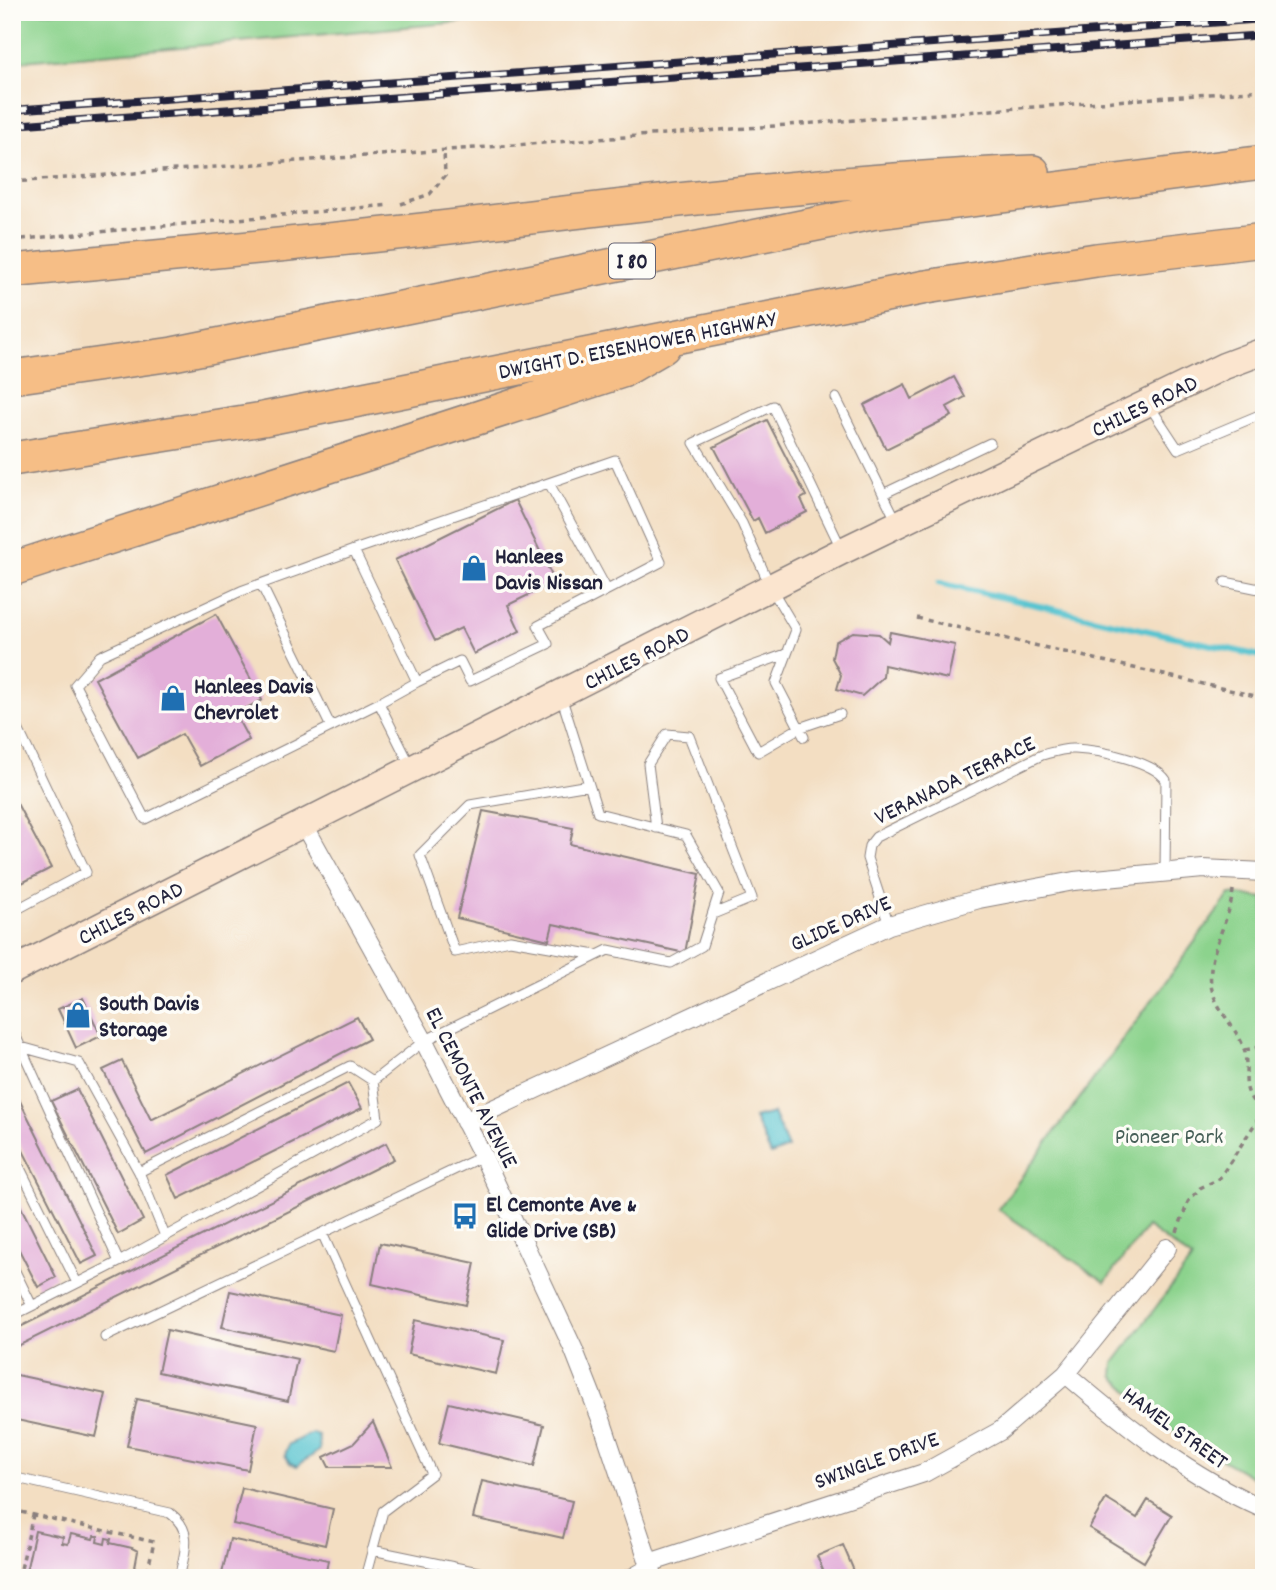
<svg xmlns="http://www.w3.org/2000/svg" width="1276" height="1590" font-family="Dekko,sans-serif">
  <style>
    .green { fill: #8cd38d; stroke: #577a64; stroke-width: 2 }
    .water { fill: #58c4d0; stroke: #3d7386; stroke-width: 2 }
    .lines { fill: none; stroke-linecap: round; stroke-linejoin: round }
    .stream { stroke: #58c4d0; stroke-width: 6 }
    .building { fill: #e3afd9 }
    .lane-casing { stroke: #8a807e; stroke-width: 11 }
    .street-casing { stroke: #8a807e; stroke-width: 20 }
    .secondary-casing { stroke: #8a807e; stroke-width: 29 }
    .highway-casing { stroke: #8a807e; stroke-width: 36 }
    .path { stroke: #8a807e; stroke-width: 3.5; stroke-dasharray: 5 5; stroke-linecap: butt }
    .lane { stroke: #fff; stroke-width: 9 }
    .street { stroke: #fff; stroke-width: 18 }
    .secondary { stroke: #fbe5cf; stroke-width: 26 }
    .highway { stroke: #f6be86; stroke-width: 33 }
    .rail-casing { stroke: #22223b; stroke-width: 8 }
    .rail { stroke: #fdfcf7; stroke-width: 5; stroke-dasharray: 16; stroke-linecap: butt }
    .labels { text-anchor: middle; stroke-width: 7; stroke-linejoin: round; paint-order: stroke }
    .shield { fill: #fdfcf7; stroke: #646373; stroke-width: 2 }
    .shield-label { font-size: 21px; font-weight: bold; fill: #22223b }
    .street-label { font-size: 23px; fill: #22223b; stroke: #fdfcf7 }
    .poi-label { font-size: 23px; font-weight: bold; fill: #22223b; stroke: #fdfcf7; text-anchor: start }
    .park-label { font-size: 23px; fill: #476058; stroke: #fdfcf7 }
  </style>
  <rect width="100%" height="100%" fill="#fdfcf7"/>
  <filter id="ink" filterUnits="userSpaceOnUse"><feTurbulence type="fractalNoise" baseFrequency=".0143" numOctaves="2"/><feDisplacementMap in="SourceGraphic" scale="14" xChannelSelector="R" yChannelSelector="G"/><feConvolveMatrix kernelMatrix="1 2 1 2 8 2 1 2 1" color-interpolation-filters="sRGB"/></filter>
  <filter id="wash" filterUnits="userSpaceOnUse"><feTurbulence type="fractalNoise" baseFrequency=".00686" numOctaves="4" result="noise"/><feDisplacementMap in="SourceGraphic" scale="28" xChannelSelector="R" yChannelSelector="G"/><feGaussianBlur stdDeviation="1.57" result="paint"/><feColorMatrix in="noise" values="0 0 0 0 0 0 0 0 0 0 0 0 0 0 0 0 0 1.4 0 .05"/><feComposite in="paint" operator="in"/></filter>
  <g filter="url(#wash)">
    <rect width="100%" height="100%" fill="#f3dec2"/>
    <!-- green -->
    <path class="green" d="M12,12H575L12,62Z
      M1230,894L1264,898V1484L1171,1430L1113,1376L1114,1363L1192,1259L1147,1227L1105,1282L998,1209Z"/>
    <!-- water -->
    <path class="water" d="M773,1113L788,1148L771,1155L754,1118Z
      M312,1433L318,1435L320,1450L297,1466L290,1463L285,1455L289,1444Z"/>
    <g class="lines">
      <!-- stream -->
      <path class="stream" d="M939,583L1264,657"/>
    </g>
    <g id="blocks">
      <!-- building -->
      <path class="building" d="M954,377L965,397L947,407L952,416L886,449L864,405L905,384L912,399Z
        M767,420L806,496L801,499L807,512L765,533L758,518L753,521L714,447Z
        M515,500L555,582L508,605L520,631L474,654L461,628L435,641L395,560Z
        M216,614L262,700L235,714L249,740L200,766L182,734L138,758L95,679Z
        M853,632L879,634L888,642L890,632L955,645L948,679L884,665L883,677L862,696L837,689L841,675L832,658L835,642Z
        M12,794L51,868L12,888Z
        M483,811L573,828L570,844L700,874L685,953L553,924L549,940L457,918Z
        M83,998L101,1036L76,1048L58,1009Z
        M357,1017L369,1039L146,1154L103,1070L122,1061L151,1120Z
        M348,1083L362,1108L178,1199L167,1175Z
        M12,1085L97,1256L81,1264L12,1129Z
        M77,1089L143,1220L118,1234L51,1101Z
        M386,1143L394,1159L12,1349V1331Z
        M12,1189L56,1277L38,1287L12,1236Z
        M380,1243L475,1263L466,1305L372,1284Z
        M230,1291L341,1315L334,1351L222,1327Z
        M415,1320L504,1340L496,1374L408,1354Z
        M167,1330L297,1359L288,1401L158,1372Z
        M12,1374L106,1394L96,1437L12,1419Z
        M137,1399L257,1424L248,1470L127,1446Z
        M449,1403L544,1425L534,1466L439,1443Z
        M373,1422L392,1467H329L324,1457L354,1443Z
        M482,1481L572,1501L563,1538L473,1518Z
        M242,1488L333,1509L325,1545L233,1524Z
        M1106,1499L1137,1518L1148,1500L1172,1515L1144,1562L1089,1528Z
        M35,1531L63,1537L62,1543L68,1544L71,1534L93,1539L94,1536H98L97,1542L105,1544L106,1538L111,1539L110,1543L132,1548L138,1551L133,1578L25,1576Z
        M230,1539L328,1560L325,1578H221Z
        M843,1545L857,1578H819L825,1575L817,1556Z"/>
    </g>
  </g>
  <g filter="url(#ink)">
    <use href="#blocks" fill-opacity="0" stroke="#8a807e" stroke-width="2"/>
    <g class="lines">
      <!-- lane casing -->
      <g class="lane-casing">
        <path id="lane" d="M836,398L896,520
          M1149,405L1178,449L1264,413
          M549,483L607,590
          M883,494L990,443
          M354,550L615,460L661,562L538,626L548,644L470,681L460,661L417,682L354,550L241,591L100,656L75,685L145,819L379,703L411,767
          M1225,582L1264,590
          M261,584L331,727
          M786,654L719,678L758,752L799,728L840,714
          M379,703L417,682
          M12,716L86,872L12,912
          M804,737L776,683L796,630L771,588L742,523L694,443L773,406L842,550
          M589,785L470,805L420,855L455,952L510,940L596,955
          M656,828L648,764L667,734L689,736L752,898L713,914
          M889,925L867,858L869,846L876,837L1042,755C1053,752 1064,748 1075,749C1099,750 1153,761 1166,780L1165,872
          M12,942L23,964
          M12,1028L119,1262L378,1119L373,1081L424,1041L608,950L671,963L702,946L719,893L686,835L598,813L561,696
          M12,1052L21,1047L79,1063L139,1172
          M12,1152L77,1283
          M322,1233L432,1474L383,1511L365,1578
          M165,1236L139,1172L350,1066L373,1081
          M12,1265L32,1306
          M12,1316L119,1262
          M105,1337L483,1156
          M12,1477L170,1513C194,1531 185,1551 179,1578
          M372,1550L507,1578
          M623,1578L649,1563"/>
      </g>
      <!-- street casing -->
      <g class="street-casing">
        <path id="street" d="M303,823L424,1041L483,1156L573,1348L601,1419L654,1578
          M465,1122L889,925L979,899L1074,881L1203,869L1264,872
          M1066,1374C1128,1427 1189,1476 1264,1509
          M649,1563L924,1473L1000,1431L1066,1374L1167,1248"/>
      </g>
      <!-- secondary casing -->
      <g class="secondary-casing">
        <path id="secondary" d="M12,971L842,551L1224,366L1264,351"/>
      </g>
      <!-- highway casing -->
      <g class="highway-casing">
        <path id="highway" d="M12,271C158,256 304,244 449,227C643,203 837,180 1033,172
          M12,377L173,354L871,213L1264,162
          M12,459L263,419L926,287L1096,260L1264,240
          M12,569L622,371L663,347"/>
      </g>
      <!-- path -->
      <path class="path" d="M12,182L1264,90
        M401,204L430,194L445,176L444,150
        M12,240L390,205
        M917,618L1264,698
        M1233,890C1230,922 1207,951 1211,985C1215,1011 1242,1033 1245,1053C1249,1082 1239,1088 1262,1112
        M1245,1050L1264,1046
        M1177,1232L1188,1202L1200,1188L1219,1179L1262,1113
        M12,1510L154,1542L146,1578
        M19,1578L33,1515"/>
      <!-- lane -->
      <use href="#lane" class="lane"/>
      <!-- street -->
      <use href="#street" class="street"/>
      <!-- secondary -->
      <use href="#secondary" class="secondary"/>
      <!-- highway -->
      <use href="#highway" class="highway"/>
      <!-- rail casing -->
      <g class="rail-casing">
        <path id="rail" d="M12,110L1264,19
          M12,125L1264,35"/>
      </g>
      <!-- rail -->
      <use href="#rail" class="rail"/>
    </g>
  </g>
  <!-- icons -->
  <defs>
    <g id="shop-bare" transform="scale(2.1)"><path d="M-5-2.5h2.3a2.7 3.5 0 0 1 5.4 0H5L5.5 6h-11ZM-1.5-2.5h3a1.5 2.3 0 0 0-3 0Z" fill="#1f6fb2" stroke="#fdfcf7" stroke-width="2.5" paint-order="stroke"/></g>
    <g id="bus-bare" transform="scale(2.1)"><path d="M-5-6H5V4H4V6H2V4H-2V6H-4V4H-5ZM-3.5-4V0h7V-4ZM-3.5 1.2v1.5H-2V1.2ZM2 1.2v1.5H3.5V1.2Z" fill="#1f6fb2" stroke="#fdfcf7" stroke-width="2.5" paint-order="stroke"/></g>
  </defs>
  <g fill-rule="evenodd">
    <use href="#shop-bare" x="474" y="568"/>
    <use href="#shop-bare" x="173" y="698"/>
    <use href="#shop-bare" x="78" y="1015"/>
    <use href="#bus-bare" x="465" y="1216"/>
  </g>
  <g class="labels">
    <!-- shield labels -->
    <rect class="shield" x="609" y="243.5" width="46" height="35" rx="5"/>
    <g class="shield-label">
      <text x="632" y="268">I 80</text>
    </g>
    <!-- street labels -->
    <g class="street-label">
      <text transform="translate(637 344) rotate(-11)" y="8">DWIGHT D. EISENHOWER HIGHWAY</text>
      <text transform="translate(1144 405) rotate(-26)" y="8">CHILES ROAD</text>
      <text transform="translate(636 657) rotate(-27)" y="8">CHILES ROAD</text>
      <text transform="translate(954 779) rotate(-26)" y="8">VERANADA TERRACE</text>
      <text transform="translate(130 912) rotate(-27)" y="8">CHILES ROAD</text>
      <text transform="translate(840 922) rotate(-24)" y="8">GLIDE DRIVE</text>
      <text transform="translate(473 1087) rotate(63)" y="8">EL CEMONTE AVENUE</text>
      <text transform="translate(1176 1427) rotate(36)" y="8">HAMEL STREET</text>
      <text transform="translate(876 1459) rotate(-20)" y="8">SWINGLE DRIVE</text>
    </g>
    <!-- poi labels -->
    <g class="poi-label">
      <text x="495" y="563">Hanlees<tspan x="495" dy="26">Davis Nissan</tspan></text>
      <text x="194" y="693">Hanlees Davis<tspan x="194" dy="26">Chevrolet</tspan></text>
      <text x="99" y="1010">South Davis<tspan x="99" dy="26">Storage</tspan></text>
      <text x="486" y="1211">El Cemonte Ave &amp;<tspan x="486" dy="26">Glide Drive (SB)</tspan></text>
    </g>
    <!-- park labels -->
    <g class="park-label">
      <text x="1169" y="1143">Pioneer Park</text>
    </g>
  </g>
  <!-- margin -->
  <rect width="1276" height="1590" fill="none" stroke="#fdfcf7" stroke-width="42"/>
</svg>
